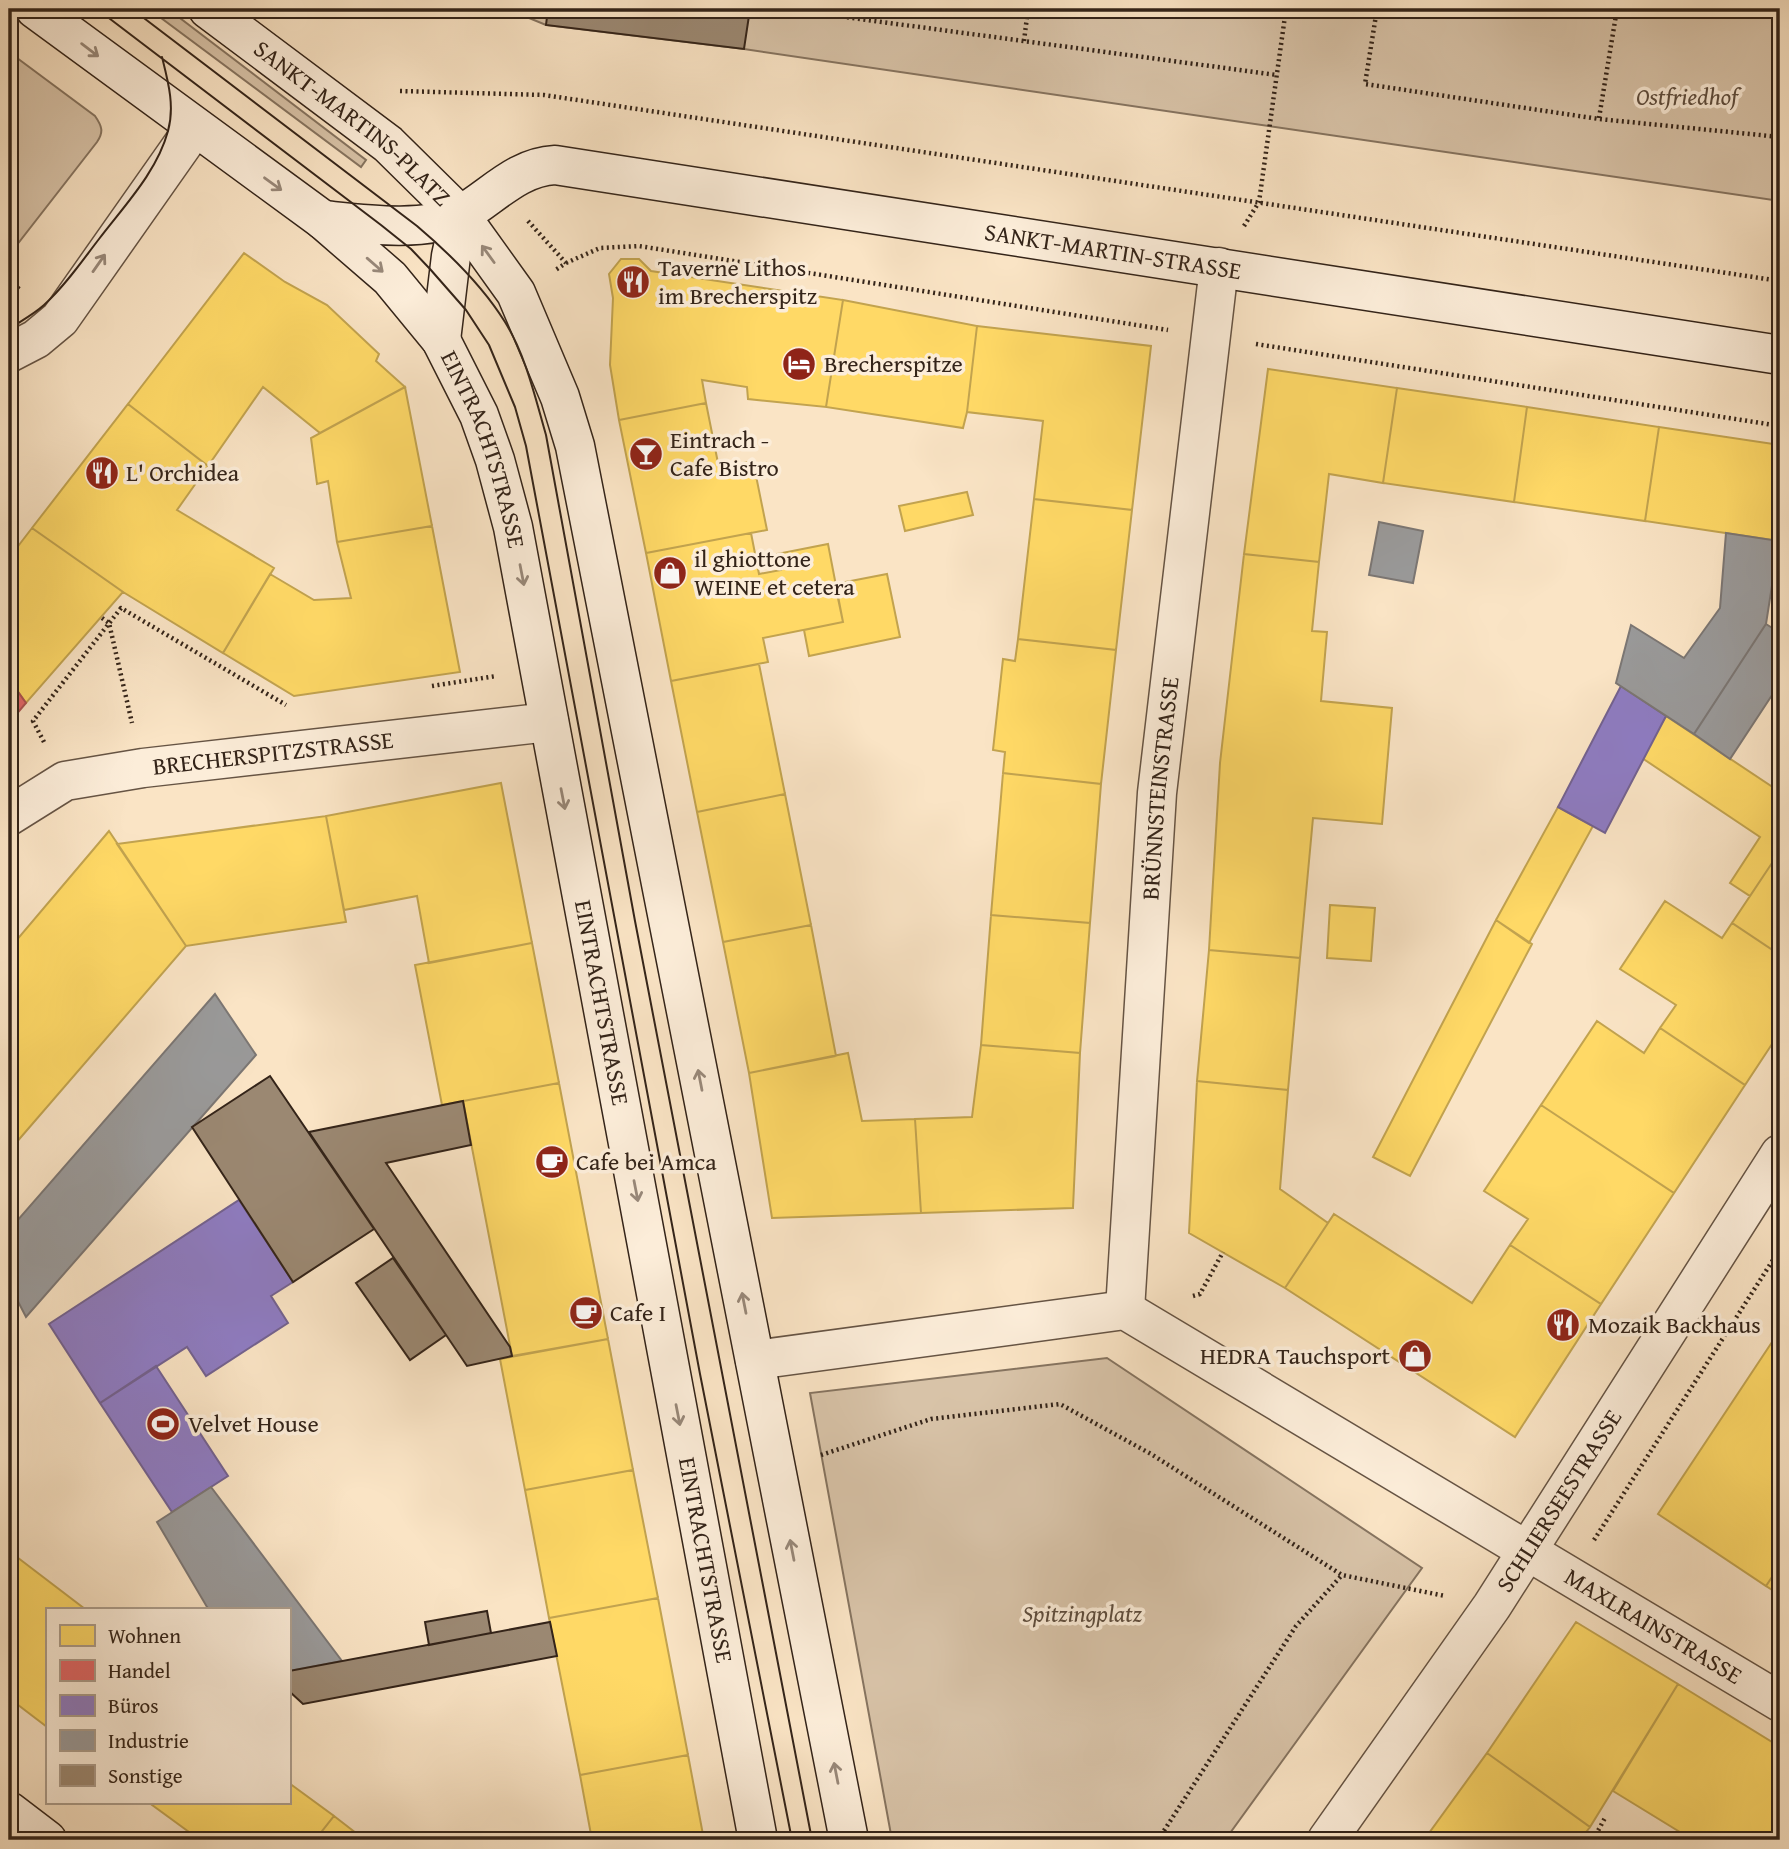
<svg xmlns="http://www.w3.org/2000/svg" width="1789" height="1849" font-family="'Gentium Book Plus',serif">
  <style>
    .green { fill: #d8c3a8; stroke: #867460; stroke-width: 2 }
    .homes { fill: #ffd966; stroke: #c2a34f; stroke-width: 2 }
    .shops { fill: #e06666; stroke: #ac524f; stroke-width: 2 }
    .offices { fill: #8e7cc3; stroke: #736290; stroke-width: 2 }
    .industry { fill: #999; stroke: #7b7673; stroke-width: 2 }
    .building { fill: #9b8872; stroke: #342419; stroke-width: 2 }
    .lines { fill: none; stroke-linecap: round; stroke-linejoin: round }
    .street-casing { stroke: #665444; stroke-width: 41 }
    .secondary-casing { stroke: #342419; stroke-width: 41 }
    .path { stroke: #342419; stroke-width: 4.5; stroke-dasharray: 2 3.5; stroke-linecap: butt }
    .street { stroke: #fcedd9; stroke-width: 38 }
    .secondary { stroke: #fcedd9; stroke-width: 38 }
    .tram { stroke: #342419; stroke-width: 2 }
    .oneway { stroke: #988879 }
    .labels { text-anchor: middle; stroke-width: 7; stroke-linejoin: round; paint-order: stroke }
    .park-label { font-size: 24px; font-style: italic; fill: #5d4c3d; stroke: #fcedd9 }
    .street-label { font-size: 24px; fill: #342419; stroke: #fcedd9 }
    .poi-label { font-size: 24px; fill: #342419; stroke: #fcedd9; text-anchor: start }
  </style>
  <rect width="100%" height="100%" fill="#fae4c5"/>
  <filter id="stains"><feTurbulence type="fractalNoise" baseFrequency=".00286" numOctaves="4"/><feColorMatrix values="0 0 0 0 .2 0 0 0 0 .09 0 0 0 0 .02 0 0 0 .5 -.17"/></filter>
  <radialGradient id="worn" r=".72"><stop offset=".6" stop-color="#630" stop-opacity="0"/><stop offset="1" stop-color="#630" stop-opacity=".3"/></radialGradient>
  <!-- green -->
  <path class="green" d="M149,9H168L366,160L361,167Z
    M496,9H1780V201L744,49L546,25L512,11Z
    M9,52L95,116C102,126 104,132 97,142L9,255Z
    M1107,1358L1422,1568L1225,1840H892L810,1393Z"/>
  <!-- homes -->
  <path class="homes" d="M244,253L285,282L327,305L379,354L376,361L405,387L320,433L263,387L208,466L128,404Z
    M621,259H639L651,271L843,300L826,407L748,399L747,387L702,380L706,403L619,420L610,365L613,298L609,274Z
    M843,300L977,326L967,412L963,428L826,407Z
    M977,326L1151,346L1132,510L1034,499L1043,421L967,412Z
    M1268,369L1397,388L1383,483L1329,474L1319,562L1244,554Z
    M405,387L432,526L337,542L328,481L317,484L311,438Z
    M1397,388L1527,407L1514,502L1383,483Z
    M706,403L719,468L753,461L767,530L646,553L619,420Z
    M128,404L208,466L177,510L274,568L223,653L123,592L32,528Z
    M1527,407L1659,427L1645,521L1514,502Z
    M1659,427L1780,445L1779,541L1645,521Z
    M967,492L973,515L905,531L899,506Z
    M1034,499L1132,510L1116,650L1018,639Z
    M432,526L460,672L294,696L223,653L270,574L314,600L351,598L337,542Z
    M32,528L123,592L26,703L9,679V558Z
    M751,533L759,574L781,570L777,554L828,544L843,622L763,638L768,662L671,681L646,553Z
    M1244,554L1319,562L1312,631L1327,632L1321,701L1392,708L1382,824L1313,818L1300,958L1209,950L1220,763Z
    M887,574L900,637L809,656L804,630L843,622L835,584Z
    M1018,639L1116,650L1101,784L1003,773L1005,752L993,750L1003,659L1015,661Z
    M759,664L785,794L697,812L671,681Z
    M1666,716L1780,792V851L1750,896L1730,883L1760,837L1642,758Z
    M1003,773L1101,784L1090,923L991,915Z
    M501,783L532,943L429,963L417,896L344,910L326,816Z
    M785,794L811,925L723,942L697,812Z
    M1558,807L1593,826L1529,943L1496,920Z
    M326,816L346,922L186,946L117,844Z
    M109,831L186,946L9,1151V949Z
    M1780,851V955L1732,923Z
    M1665,901L1722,938L1732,923L1780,955V1032L1745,1085L1660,1028L1676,1005L1620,969Z
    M1330,905L1375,908L1371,961L1327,958Z
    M991,915L1090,923L1080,1053L981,1045Z
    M1496,920L1532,944L1410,1176L1373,1157Z
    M811,925L836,1056L749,1073L723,942Z
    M532,943L559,1083L442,1105L415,965Z
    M1209,950L1300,958L1288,1090L1197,1081Z
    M1597,1021L1644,1053L1660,1028L1745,1085L1674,1193L1541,1105Z
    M981,1045L1080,1053L1073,1208L921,1213L915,1119L972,1117Z
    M848,1053L862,1121L915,1119L921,1213L772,1218L749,1073Z
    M1197,1081L1288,1090L1280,1189L1328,1223L1285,1288L1189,1233Z
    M559,1083L608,1339L512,1356L463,1101Z
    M1541,1105L1674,1193L1601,1304L1510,1245L1528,1219L1484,1191Z
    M1334,1214L1472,1303L1510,1245L1601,1304L1515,1437L1285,1288Z
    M1780,1330V1565L1766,1586L1658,1514Z
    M608,1339L633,1470L525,1490L500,1359Z
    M633,1470L658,1598L549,1618L525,1490Z
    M9,1551L85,1609H47V1727L9,1698Z
    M1780,1565V1595L1766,1586Z
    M658,1598L688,1755L580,1775L549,1618Z
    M1576,1622L1678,1684L1590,1827L1487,1753Z
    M1678,1684L1780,1747V1840H1693L1613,1791Z
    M1487,1753L1590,1827L1580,1840H1424Z
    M688,1755L704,1840H592L580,1775Z
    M289,1783L334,1816L315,1840H200L148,1802H289Z
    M334,1816L365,1840H315Z"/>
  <!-- shops -->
  <path class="shops" d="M9,679L26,703L9,723Z"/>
  <!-- offices -->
  <path class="offices" d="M1621,686L1666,716L1605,833L1558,807Z
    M239,1200L293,1282L271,1296L288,1323L206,1376L187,1347L100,1403L49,1324Z
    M156,1366L228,1476L172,1512L100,1403Z"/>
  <!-- industry -->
  <path class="industry" d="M1379,522L1423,531L1413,583L1369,575Z
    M1726,533L1779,541L1766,624L1694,734L1616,683L1631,625L1684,658L1720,608Z
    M1766,624L1780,633V683L1730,759L1694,734Z
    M215,994L256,1055L26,1317L9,1284V1230Z
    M211,1487L342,1661L289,1671V1609H209L207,1607L157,1522Z"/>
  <!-- building -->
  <path class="building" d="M548,9H750L744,49L546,25Z
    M270,1076L374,1229L293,1282L192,1127Z
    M463,1101L471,1145L386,1163L510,1347L512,1356L467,1366L309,1132Z
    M393,1258L446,1335L410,1360L356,1283Z
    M487,1611L491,1633L429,1645L425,1622Z
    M550,1622L557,1656L303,1704L289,1691V1671Z"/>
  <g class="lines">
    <!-- street casing -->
    <g class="street-casing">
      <g id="street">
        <path d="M9,353L36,339L60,319L195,127"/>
        <path id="s1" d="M9,816L65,781L143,768L549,722"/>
        <path id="s2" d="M1125,1310L1157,793L1219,267"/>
        <path id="s3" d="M755,1360L1125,1310L1780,1702"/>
        <path id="s4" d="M1327,1840L1492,1606L1780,1154"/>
      </g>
    </g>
    <!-- secondary casing -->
    <g class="secondary-casing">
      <g id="secondary">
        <path id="s5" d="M35,9L323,220L390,278L441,340L479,415L495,460L513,527L758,1840"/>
        <path id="s6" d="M208,9L388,144L460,215L516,293L560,397L575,446L849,1840"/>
        <path id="s7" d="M323,220C362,224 426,233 462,214C493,196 517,167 555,165L1780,355"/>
        <path d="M441,340L451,256L460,215"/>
        <path d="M9,1811L47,1840"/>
      </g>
    </g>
    <!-- path -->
    <path class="path" d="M800,9V11L1277,75
      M1377,9L1365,84L1599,119L1780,137
      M1024,41L1028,9
      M400,91L544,95L1780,281
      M1599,118L1617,9
      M528,221L566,263L554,271
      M1244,226L1259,202L1286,9
      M566,263L600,248L639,246L1168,330
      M9,281L22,291
      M1256,344L1780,426
      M9,545L13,552
      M102,618L109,623L132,723
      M432,686L496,676
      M44,742L33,721L121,608L286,705
      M1773,1110L1780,1099
      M1193,1296L1200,1294L1223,1252
      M821,1455L931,1419L1060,1404L1151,1454L1342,1575L1445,1596
      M1594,1540L1780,1249
      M1158,1840L1296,1626L1342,1575
      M1593,1840L1606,1816"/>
    <!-- street -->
    <use href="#street" class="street"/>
    <!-- secondary -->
    <use href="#secondary" class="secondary"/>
    <!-- tram -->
    <path class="tram" d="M97,9L381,225L411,249L430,269L466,310L489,345L515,407L526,446L700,1374L792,1840
      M132,9L417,226C450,254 482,285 505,322C526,356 535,397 546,435L635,921L812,1840
      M9,329C21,321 34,314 44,305C65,286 82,261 99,239C124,206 157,172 168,131C175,106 168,81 162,57"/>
  </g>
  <!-- one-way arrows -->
  <defs><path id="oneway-shaft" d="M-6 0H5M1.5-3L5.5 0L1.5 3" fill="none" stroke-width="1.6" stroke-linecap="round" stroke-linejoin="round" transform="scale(1.75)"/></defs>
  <g class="oneway">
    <use href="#oneway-shaft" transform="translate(90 50) rotate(37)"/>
    <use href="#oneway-shaft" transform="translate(273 184) rotate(36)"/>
    <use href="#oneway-shaft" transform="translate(488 254) rotate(-126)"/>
    <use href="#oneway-shaft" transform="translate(99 263) rotate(-55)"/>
    <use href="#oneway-shaft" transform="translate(375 265) rotate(41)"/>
    <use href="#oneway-shaft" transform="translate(522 575) rotate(79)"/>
    <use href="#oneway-shaft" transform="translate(563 799) rotate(79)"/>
    <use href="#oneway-shaft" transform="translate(700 1080) rotate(-101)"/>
    <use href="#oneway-shaft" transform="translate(636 1191) rotate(79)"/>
    <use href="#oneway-shaft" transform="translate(744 1303) rotate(-101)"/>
    <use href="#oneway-shaft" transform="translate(678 1415) rotate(79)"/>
    <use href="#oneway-shaft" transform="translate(792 1550) rotate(-101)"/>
    <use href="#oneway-shaft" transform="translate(836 1773) rotate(-101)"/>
  </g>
  <!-- icons -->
  <defs>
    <g id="restaurant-disc" transform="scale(1.75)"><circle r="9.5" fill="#8f2418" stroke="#fcedd9"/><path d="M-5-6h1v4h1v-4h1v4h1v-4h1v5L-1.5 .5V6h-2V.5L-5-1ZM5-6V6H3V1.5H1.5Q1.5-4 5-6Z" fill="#fff"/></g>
    <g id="hotel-disc" transform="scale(1.75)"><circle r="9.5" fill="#8f2418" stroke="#fcedd9"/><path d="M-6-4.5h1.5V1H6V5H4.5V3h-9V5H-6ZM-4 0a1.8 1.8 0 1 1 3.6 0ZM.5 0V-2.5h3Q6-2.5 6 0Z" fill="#fff"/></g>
    <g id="bar-disc" transform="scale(1.75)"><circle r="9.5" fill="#8f2418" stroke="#fcedd9"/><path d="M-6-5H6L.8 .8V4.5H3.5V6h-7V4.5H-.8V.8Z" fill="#fff"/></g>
    <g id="shop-disc" transform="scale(1.75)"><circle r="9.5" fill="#8f2418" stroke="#fcedd9"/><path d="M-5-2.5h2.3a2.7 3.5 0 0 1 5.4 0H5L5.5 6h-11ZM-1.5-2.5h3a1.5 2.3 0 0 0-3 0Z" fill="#fff"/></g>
    <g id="cafe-disc" transform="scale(1.75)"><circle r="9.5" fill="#8f2418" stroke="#fcedd9"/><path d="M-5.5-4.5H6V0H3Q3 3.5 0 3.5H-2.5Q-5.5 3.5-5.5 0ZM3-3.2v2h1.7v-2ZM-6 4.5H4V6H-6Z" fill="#fff"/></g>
    <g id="stadium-disc" transform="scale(1.75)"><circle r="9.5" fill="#8f2418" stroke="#fcedd9"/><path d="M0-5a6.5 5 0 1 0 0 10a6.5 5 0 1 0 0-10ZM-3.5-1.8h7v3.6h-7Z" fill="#fff"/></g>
  </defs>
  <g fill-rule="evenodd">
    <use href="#restaurant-disc" x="633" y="282"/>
    <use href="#hotel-disc" x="799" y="364"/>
    <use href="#bar-disc" x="646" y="454"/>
    <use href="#restaurant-disc" x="102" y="473"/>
    <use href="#shop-disc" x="670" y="573"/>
    <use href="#cafe-disc" x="552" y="1162"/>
    <use href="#cafe-disc" x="586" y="1313"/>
    <use href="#restaurant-disc" x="1563" y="1325"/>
    <use href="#shop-disc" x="1415" y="1356"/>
    <use href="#stadium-disc" x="163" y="1424"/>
  </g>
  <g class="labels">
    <!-- park labels -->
    <g class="park-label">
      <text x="1687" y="105">Ostfriedhof</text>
      <text x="1082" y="1622">Spitzingplatz</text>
    </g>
    <!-- street labels -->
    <g class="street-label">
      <text dy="8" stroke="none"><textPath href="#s6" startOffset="184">SANKT-MARTINS-PLATZ</textPath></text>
      <text dy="8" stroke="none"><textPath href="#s7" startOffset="812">SANKT-MARTIN-STRASSE</textPath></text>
      <text dy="8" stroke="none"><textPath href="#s5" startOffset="644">EINTRACHTSTRASSE</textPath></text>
      <text dy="8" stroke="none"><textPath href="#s1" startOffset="276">BRECHERSPITZSTRASSE</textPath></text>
      <text dy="8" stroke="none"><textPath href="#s2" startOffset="523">BRÜNNSTEINSTRASSE</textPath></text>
      <text dy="8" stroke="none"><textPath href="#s5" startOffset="1211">EINTRACHTSTRASSE</textPath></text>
      <text dy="8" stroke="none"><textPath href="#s4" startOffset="411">SCHLIERSEESTRASSE</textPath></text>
      <text dy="8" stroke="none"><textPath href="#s5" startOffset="1778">EINTRACHTSTRASSE</textPath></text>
      <text dy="8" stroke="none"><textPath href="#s3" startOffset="989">MAXLRAINSTRASSE</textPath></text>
    </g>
    <!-- poi labels -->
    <g class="poi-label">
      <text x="658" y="276">Taverne Lithos<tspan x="658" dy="28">im Brecherspitz</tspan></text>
      <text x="824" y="372">Brecherspitze</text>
      <text x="670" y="448">Eintrach -<tspan x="670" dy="28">Cafe Bistro</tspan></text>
      <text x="126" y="481">L' Orchidea</text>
      <text x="694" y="567">il ghiottone<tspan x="694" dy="28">WEINE et cetera</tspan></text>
      <text x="576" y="1170">Cafe bei Amca</text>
      <text x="610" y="1321">Cafe I</text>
      <text x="1588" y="1333">Mozaik Backhaus</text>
      <text x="1390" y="1364" text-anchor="end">HEDRA Tauchsport</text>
      <text x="188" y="1432">Velvet House</text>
    </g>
  </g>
  <!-- margin -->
  <rect width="1789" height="1849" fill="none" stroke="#fae4c5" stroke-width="35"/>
  <rect x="10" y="10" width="1768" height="1828" fill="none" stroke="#342419" stroke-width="3.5"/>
  <rect x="18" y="18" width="1754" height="1814" fill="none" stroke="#342419" stroke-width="2"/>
  <!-- legend -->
  <rect x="46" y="1608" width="245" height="196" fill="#fcedd9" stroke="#ac9d8c" stroke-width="2"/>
  <rect x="60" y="1625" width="35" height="21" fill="#ffd966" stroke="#ac9d8c" stroke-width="2"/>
  <text x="108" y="1643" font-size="21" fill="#342419">Wohnen</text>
  <rect x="60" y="1660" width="35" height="21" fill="#e06666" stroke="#ac9d8c" stroke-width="2"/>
  <text x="108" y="1678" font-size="21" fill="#342419">Handel</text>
  <rect x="60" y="1695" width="35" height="21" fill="#8e7cc3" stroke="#ac9d8c" stroke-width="2"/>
  <text x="108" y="1713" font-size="21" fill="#342419">Büros</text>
  <rect x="60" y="1730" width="35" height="21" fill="#999999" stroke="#ac9d8c" stroke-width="2"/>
  <text x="108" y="1748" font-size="21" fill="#342419">Industrie</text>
  <rect x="60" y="1765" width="35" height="21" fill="#9b8872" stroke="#ac9d8c" stroke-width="2"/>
  <text x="108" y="1783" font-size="21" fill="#342419">Sonstige</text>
  <rect width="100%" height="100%" filter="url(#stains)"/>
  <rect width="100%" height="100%" fill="url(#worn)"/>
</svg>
